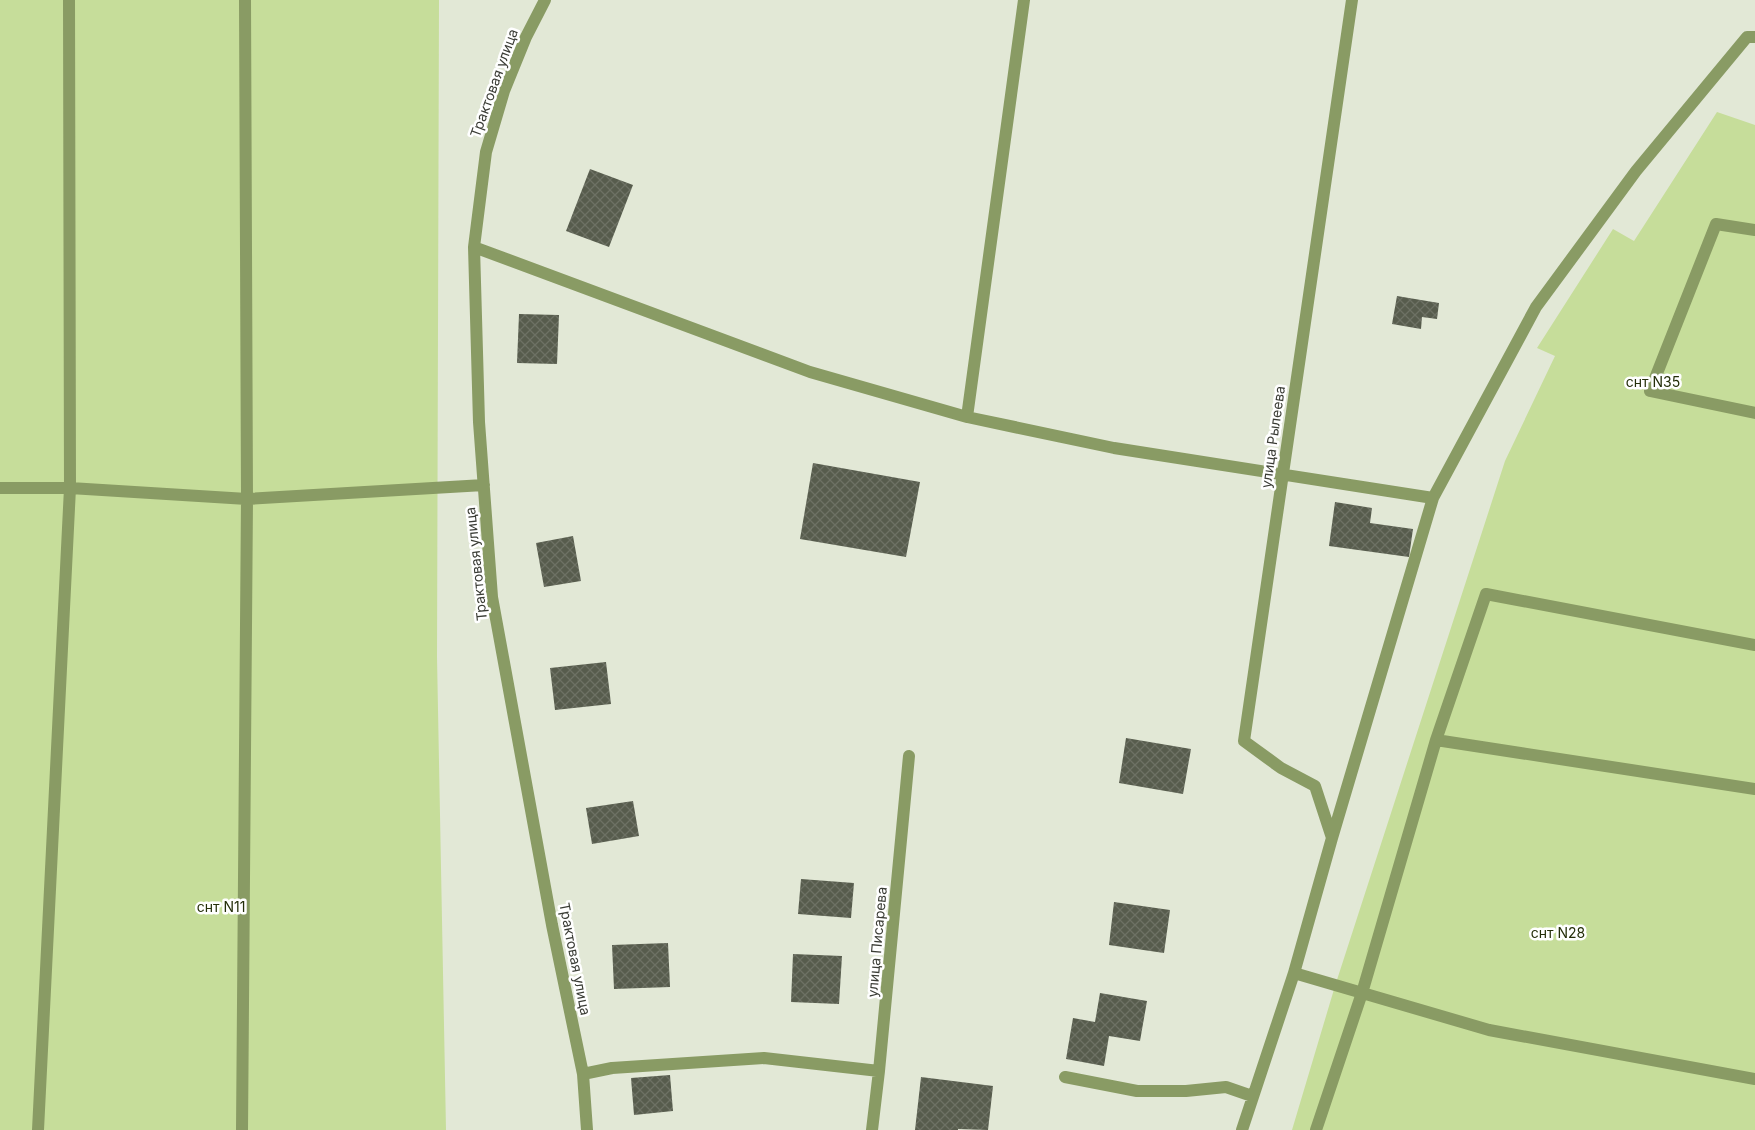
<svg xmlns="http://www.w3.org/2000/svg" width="1755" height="1130" font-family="Inter,sans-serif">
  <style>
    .green { fill: #c6dd9a }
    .building { fill: url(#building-cross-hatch) }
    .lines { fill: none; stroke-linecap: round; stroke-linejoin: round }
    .minor { stroke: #899b64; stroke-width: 12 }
    .labels { text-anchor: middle; stroke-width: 5; stroke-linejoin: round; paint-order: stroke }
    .street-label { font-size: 14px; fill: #3a3c35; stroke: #fff }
    .park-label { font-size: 14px; fill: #242e09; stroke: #fff }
  </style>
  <defs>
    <pattern id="building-cross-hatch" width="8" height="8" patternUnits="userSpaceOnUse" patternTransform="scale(1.25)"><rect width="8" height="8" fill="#575c4d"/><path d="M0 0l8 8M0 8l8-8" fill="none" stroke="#6d7164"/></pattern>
  </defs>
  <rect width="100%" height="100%" fill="#e2e8d6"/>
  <!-- green -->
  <path class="green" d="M0,0H439L437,657L446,1130H0Z
    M1717,112L1755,125V1130H1292L1335,986L1505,461L1555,356L1537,348L1613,229L1634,241Z"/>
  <!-- building -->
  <path class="building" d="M590,169L633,185L609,247L566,231Z
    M1397,296L1439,303L1437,319L1422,317L1421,329L1392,324Z
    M519,314L559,315L557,364L517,363Z
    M813,463L920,482L906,557L800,539Z
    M1335,502L1372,508L1370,523L1413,529L1409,557L1329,546Z
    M573,536L581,581L544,587L536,543Z
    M606,662L611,704L555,710L550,668Z
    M1126,738L1191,749L1183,794L1119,783Z
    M633,801L639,836L592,844L586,808Z
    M801,879L854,883L851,918L798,914Z
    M1114,902L1170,910L1164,953L1109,945Z
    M668,943L670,987L614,989L612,945Z
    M793,954L842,956L839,1004L791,1002Z
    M1100,993L1147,1001L1140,1041L1109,1036L1104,1066L1066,1059L1073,1018L1095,1022Z
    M670,1075L673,1111L634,1115L631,1078Z
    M921,1077L993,1086L988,1130L958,1129V1130H915Z"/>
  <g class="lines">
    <!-- minor -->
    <path class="minor" d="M545,0L526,37L504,91L486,152L474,247L479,422L492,597L552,925L583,1074L587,1130
      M1755,230L1716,224L1650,391L1755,413
      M474,247L810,372L967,417L1114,448L1433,498
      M967,417L1024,0
      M0,488H70L247,499L484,485
      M1436,740L1755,789
      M1332,838L1315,786L1281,768L1244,741L1352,0
      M1294,973L1489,1030L1755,1079
      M583,1074L612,1068L764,1058L879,1071
      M1065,1077L1137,1091H1186L1226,1087L1252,1096
      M38,1130L70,488L69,0
      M242,1130L247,499L245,0
      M872,1130L879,1071L909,756
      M1242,1130L1294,973L1332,838L1433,498L1536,307L1636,171L1747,37H1755
      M1316,1130L1362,993L1436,740L1486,594L1755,645"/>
  </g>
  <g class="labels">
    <!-- street labels -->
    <g class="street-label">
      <text transform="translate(494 83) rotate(-70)" y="5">Трактовая улица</text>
      <text transform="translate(1273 437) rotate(-82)" y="5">улица Рылеева</text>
      <text transform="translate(476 564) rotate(-96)" y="5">Трактовая улица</text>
      <text transform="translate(877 942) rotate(-85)" y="5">улица Писарева</text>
      <text transform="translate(575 959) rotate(79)" y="5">Трактовая улица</text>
    </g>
    <!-- park labels -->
    <g class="park-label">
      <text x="1653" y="387">снт N35</text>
      <text x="221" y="912">снт N11</text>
      <text x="1558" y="938">снт N28</text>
    </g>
  </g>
</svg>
